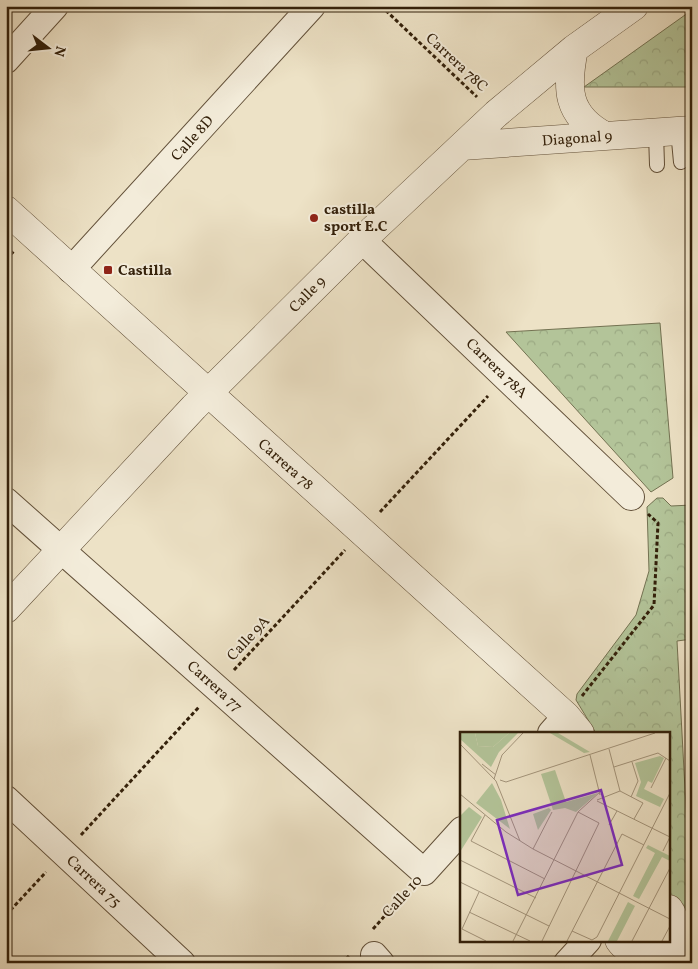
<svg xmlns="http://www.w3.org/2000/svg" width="698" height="969" font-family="Vollkorn,serif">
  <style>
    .park { fill: url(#park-crowns); stroke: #737252 }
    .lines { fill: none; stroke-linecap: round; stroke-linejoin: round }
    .service-casing { stroke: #625039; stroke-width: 16 }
    .minor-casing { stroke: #625039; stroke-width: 28 }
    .tertiary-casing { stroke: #625039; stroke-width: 29 }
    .path { stroke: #33200a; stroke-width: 3; stroke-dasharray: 4 2.5; stroke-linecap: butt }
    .service { stroke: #f3ecda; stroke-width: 14 }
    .minor { stroke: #f3ecda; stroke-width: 26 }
    .tertiary { stroke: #f3ecda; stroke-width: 28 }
    .poi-dot { fill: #8f2418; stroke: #f3ecda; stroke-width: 2 }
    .labels { text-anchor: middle; stroke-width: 4; stroke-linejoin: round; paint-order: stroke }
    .street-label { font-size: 15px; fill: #33200a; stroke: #f3ecda }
    .poi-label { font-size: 15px; font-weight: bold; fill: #33200a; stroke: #f3ecda; text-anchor: start }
    .inset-road { fill: none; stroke: #a3947b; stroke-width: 1 }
    .view { fill: #7b2cbf; fill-opacity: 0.15; stroke: #7b2cbf; stroke-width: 2.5 }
    .inset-edge { fill: none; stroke: #33200a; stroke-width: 2.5 }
  </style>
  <defs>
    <pattern id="park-crowns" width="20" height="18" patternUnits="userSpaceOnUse" patternTransform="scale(1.25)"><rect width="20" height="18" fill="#b3c499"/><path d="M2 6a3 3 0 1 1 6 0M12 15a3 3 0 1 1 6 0" fill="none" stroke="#9aa882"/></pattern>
  </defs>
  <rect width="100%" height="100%" fill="#ede2c6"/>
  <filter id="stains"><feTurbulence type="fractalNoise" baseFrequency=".004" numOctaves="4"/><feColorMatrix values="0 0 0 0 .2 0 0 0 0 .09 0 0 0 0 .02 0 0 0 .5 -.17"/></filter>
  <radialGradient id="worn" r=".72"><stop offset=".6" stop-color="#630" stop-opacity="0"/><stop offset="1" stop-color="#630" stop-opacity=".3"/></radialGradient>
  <!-- park -->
  <path class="park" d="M692,10V87H584Z
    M660,323L673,478L651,492L506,332Z
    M657,498H663L671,506L692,505V639L677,641L692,918V948L669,913V733H596L576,700L577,694L636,615L649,571L647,507Z"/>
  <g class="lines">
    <!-- service casing -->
    <g class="service-casing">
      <path id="service" d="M678,130L681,162
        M656,133L657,165"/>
    </g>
    <!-- minor casing -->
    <g class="minor-casing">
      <path id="minor" d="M6,60L55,6
        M362,240L631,497
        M71,270L312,6
        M6,501L424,872L462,830
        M551,733L566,716
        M6,799L182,963
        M374,955L381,963
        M567,963L588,940"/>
    </g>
    <!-- tertiary casing -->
    <g class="tertiary-casing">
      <path id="tertiary" d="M574,49C566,88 566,115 605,136
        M462,146L692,130
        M6,210L566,716L580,733
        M6,609L194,407L362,240L496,114L574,49L634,6
        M674,933L688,963
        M619,940C639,969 692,942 669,909"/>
    </g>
    <!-- path -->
    <path class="path" d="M381,6L477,97
      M6,259L14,251
      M380,512L488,396
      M234,670L345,550
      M582,696L654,605L658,523L648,514
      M81,835L199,707
      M6,915L46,872
      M373,929L407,891
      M342,963L349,956"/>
    <!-- service -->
    <use href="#service" class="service"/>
    <!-- minor -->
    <use href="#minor" class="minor"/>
    <!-- tertiary -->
    <use href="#tertiary" class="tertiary"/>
  </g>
  <!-- markers -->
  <g class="poi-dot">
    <circle cx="314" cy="218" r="5"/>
    <rect x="103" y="265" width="10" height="10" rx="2.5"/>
  </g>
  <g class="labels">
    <!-- street labels -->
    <g class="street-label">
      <text transform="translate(457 62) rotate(43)" y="5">Carrera 78C</text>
      <text transform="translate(192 138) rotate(-48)" y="5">Calle 8D</text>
      <text transform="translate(577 138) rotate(-4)" y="5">Diagonal 9</text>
      <text transform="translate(307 294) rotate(-45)" y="5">Calle 9</text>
      <text transform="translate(497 368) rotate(44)" y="5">Carrera 78A</text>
      <text transform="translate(286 464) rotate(42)" y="5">Carrera 78</text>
      <text transform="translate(248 638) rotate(-47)" y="5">Calle 9A</text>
      <text transform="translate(215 686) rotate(42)" y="5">Carrera 77</text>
      <text transform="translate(94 881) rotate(43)" y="5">Carrera 75</text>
      <text transform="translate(402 896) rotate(-48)" y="5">Calle 10</text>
    </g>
    <!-- poi labels -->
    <g class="poi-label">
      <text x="324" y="214">castilla<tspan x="324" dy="17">sport E.C</tspan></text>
      <text x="118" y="275">Castilla</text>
    </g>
  </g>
  <!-- overview -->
  <g transform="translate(460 732)">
    <rect width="210" height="210" fill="#ede2c6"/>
    <path d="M15,1H49L33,15L18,14Z" fill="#b3c499"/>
    <path d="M0,1H15L18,14L33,15L49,1H58L39,20L31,35L0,7ZM90,1H98L130,20L124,21ZM200,24L204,26L192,51L188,49L184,57L204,67L200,75L176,64L181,50L175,31ZM95,38L106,70L138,61L116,80L105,76L93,78L81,42ZM32,51L41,68L50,97L16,71ZM9,75L22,85L0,120V84ZM89,76L91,78L78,98L73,82ZM188,113L210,124V129L202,125L179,167L173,164L195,121L186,116ZM168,170L175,174L157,209H148Z" fill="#b3c499"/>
    <path class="inset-road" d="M0,12L36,49L60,109M149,17L160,59M130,23L140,63M22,32L36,43M154,35L198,21L210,29M34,47L42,23L63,1M40,48L46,50L195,1M191,56L206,26M160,59L183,71L174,87M0,62L46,100L73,117L210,187M171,65L178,49L172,30M137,68L160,59M137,69L210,105M25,83L11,109L85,147M149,93L157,79M73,117L92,80M203,119L210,105M0,128L76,166M0,150L89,194M9,180L70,209M2,197L19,160M2,197L26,209M112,199L132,208L137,205L210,61M53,209L118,80L141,59M82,209L139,91L118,80M107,209L162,102L184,113M172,209L210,136M202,209L210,194"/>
    <path class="view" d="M141,58L162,133L58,163L37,88Z"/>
    <rect width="210" height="210" class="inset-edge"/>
  </g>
  <!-- margin -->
  <rect width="698" height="969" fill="none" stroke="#ede2c6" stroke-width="25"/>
  <rect x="8" y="8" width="683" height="954" fill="none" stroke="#33200a" stroke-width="2.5"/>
  <rect x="12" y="12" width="673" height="944" fill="none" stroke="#33200a"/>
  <!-- north arrow -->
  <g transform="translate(48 48) rotate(106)" stroke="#f3ecda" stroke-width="4" paint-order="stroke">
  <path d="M0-4L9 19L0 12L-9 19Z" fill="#33200a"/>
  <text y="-8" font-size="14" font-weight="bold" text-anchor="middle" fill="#33200a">N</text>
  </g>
  <rect width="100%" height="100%" filter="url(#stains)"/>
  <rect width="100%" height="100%" fill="url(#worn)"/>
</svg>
